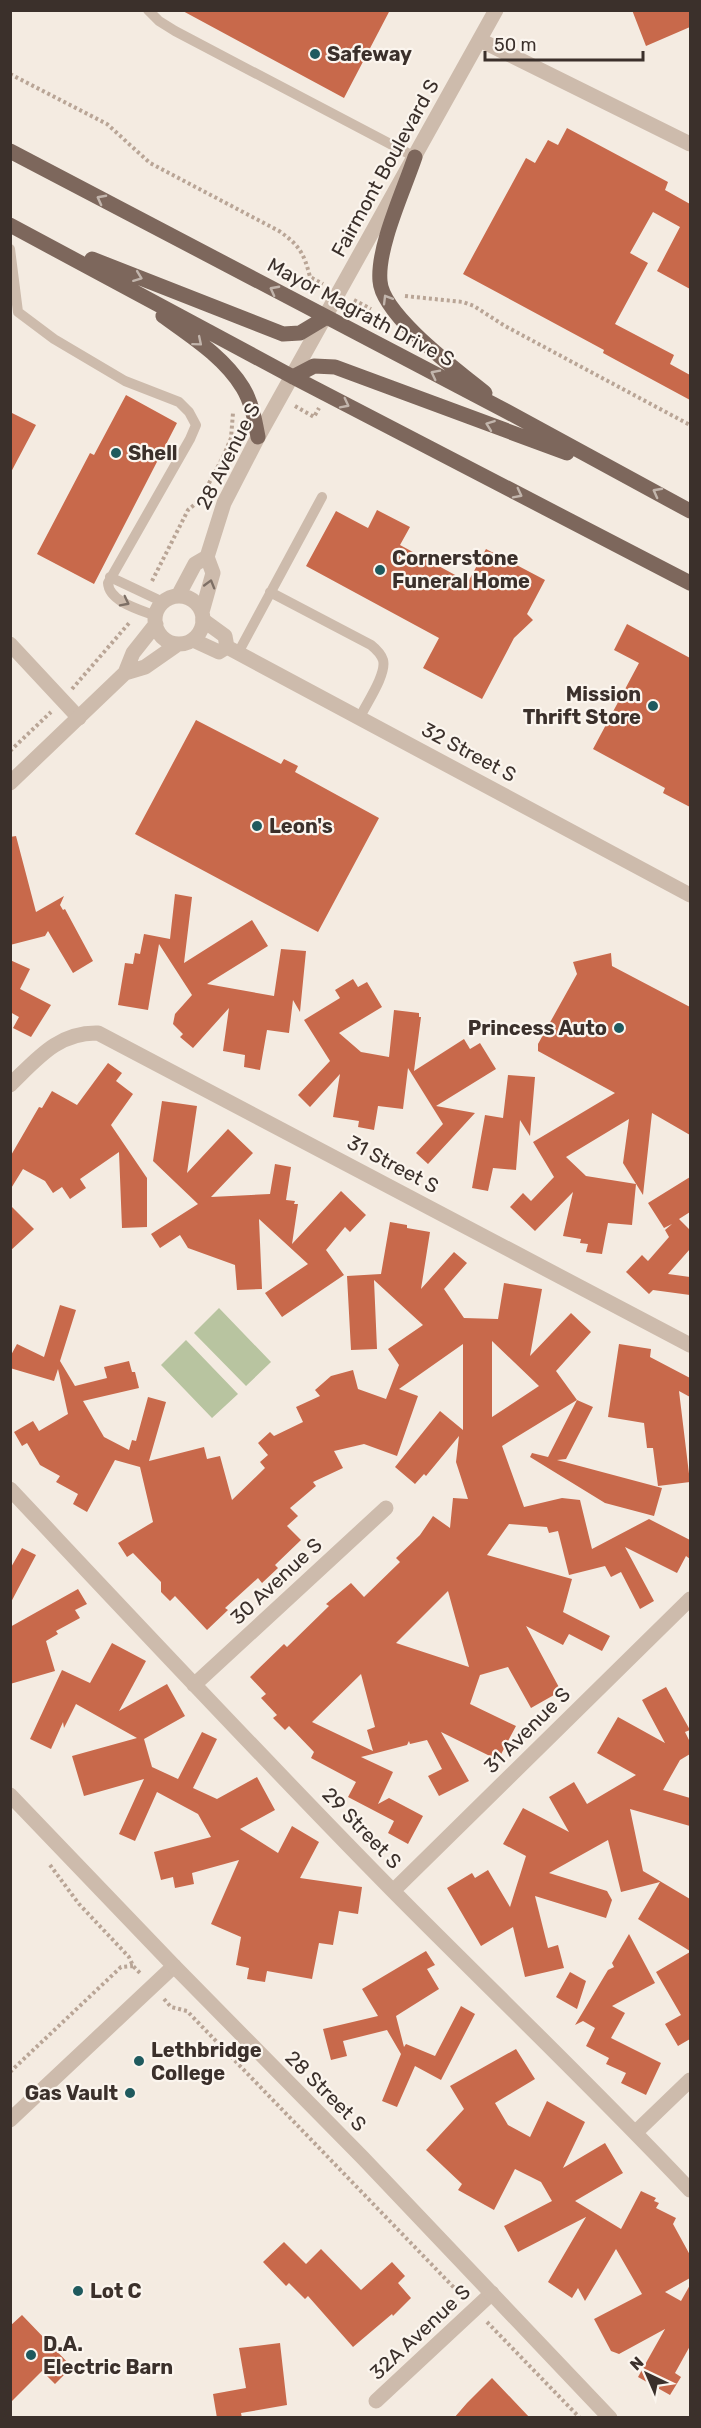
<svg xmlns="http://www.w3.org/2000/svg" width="701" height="2428" font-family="Rubik,sans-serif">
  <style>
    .green { fill: #b8c4a0 }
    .building { fill: #c8694b; fill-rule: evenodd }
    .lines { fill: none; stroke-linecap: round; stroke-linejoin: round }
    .path { stroke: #b9a596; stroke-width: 4; stroke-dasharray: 3 3; stroke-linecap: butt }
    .service { stroke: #cdbbac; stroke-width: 10 }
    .minor { stroke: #cdbbac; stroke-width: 15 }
    .tertiary { stroke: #cdbbac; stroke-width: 15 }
    .primary { stroke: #7d675c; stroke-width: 15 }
    .oneway { stroke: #c2b5ac }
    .oneway2 { stroke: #7d6f65 }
    .poi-dot { fill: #1f5a5e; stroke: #fbf5ee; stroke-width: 2 }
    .labels { text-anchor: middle; stroke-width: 4.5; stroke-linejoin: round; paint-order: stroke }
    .poi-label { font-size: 20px; font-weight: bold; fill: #3b302b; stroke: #fbf5ee; text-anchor: start }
    .street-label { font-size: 20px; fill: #3b302b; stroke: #fbf5ee }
  </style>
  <rect width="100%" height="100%" fill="#f4ebe1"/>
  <!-- green -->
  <path class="green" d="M219,1308L271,1362L246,1386L194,1333Z
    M186,1340L238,1394L212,1418L161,1365Z"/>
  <!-- building -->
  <path class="building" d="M181,10H390L344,98Z
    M632,10H690V27L646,46Z
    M567,128L668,182L665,190L690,204V289L657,271L680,227L653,212L630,253L648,263L615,324L674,355L670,364L690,375V400L603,353L604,350L463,274L526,158L535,163L548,140L558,145Z
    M126,395L177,423L94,584L37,554L90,453L94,455Z
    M10,412L36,425L10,474Z
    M377,510L410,527L400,545L468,582L486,549L545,580L527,614L533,620L514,638L482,699L423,668L439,638L306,566L336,511L368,528Z
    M627,624L690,658V807L663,793L665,788L593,749L639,663L614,650Z
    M196,720L281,764L284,759L298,766L295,772L379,818L318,932L135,834Z
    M16,836L36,912L64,896L60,905L63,910L65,909L93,961L73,973L48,931L45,936L10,945V837Z
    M175,894L192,897L184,963L252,920L268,946L207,984L274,996L281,949L306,951L300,1012L293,1000L289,1033L267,1030L260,1070L244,1067L245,1055L223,1051L229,1008L193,1048L180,1037L183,1034L173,1024L175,1014L192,995L159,944L148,1010L118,1005L125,963L133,964L135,953L140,954L144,934L170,939Z
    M611,953L612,966L690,1007V1135L652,1113L643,1195L623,1163L629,1119L566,1157L586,1176L636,1184L632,1225L608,1223L602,1254L586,1252L588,1244L580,1243L581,1239L563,1236L573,1192L535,1231L510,1207L523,1193L531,1201L554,1177L533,1142L615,1093L538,1051V1044L577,974L573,962Z
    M10,960L30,969L20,989L51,1005L31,1037L13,1028L19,1017L10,1012Z
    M353,979L358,987L367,982L382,1007L339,1033L361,1052L389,1057L394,1010L419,1013V1017H421L414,1071L464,1039L470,1049L480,1043L496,1069L436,1106L475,1113L428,1164L416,1153L443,1124L408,1068L403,1109L378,1106L374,1130L358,1127L359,1121L333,1117L340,1074L310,1107L298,1095L330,1061L304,1020L340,998L335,990Z
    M108,1063L122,1073L116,1081L133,1094L111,1125L147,1178V1227L122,1228L119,1152L80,1179L86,1188L70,1199L62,1187L53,1193L45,1181L23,1169L10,1190V1157L39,1107L42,1108L52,1091L77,1105Z
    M508,1075L535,1077L530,1136L520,1120L516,1170L493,1168L488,1191L472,1188L485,1115L503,1118Z
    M162,1101L197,1106L187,1173L228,1129L253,1153L211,1197L270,1194L275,1164L291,1167L286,1200L295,1201L294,1204H298L292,1244L341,1191L366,1215L350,1232L345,1227L326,1250L344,1275L282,1317L265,1293L308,1264L259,1219L262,1289L237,1290L235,1265L188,1248L180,1235L160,1248L151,1234L198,1204L153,1161Z
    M690,1177V1212L679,1219L690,1230V1249L668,1274L690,1277V1295L653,1290L649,1294L626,1272L642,1255L648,1261L669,1237L665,1230L672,1224L664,1228L648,1203Z
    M10,1205L34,1229L10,1251Z
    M390,1222L407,1225V1228L430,1232L421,1289L454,1252L467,1263L444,1289L464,1318L498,1319L504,1283L542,1289L530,1356L571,1313L591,1332L556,1371L577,1400L593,1407L566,1459L557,1460L662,1488L654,1516L605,1503L530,1457L532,1453L548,1457L577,1400L502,1446L524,1507L562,1498L580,1500L592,1549L649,1519L690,1540V1559L686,1556L677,1573L625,1547L654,1601L640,1609L621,1572L611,1577L605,1566L569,1575L558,1531L549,1533L547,1527L509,1524L487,1555L572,1579L563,1612L610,1636L602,1651L569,1634L563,1645L526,1626L561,1691L531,1708L508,1667L480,1675L470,1704L516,1726L498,1760L441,1732L469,1781L439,1796L428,1776L442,1769L427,1740L410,1744L409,1741L407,1745L361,1757L393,1772L378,1804L389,1798L423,1816L408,1844L388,1833L394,1821L348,1797L356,1782L311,1758L314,1752L289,1726L285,1730L273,1718L277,1715L261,1698L266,1694L250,1677L284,1644L287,1647L329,1606L326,1604L351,1583L364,1597L400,1562L396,1558L420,1535L433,1516L450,1528L453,1498L468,1499L456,1462L459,1436L426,1476L424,1474L415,1484L395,1467L440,1411L463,1430V1344L399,1389L418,1396L397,1456L364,1444L334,1451L343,1468L313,1482L316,1486L290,1508L298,1516L287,1526L301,1540L275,1565L278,1568L262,1583L258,1578L225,1608L228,1610L207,1630L175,1596L170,1601L161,1592V1582L133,1553L127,1557L118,1543L153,1522L140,1467L115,1460L87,1512L73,1504L78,1494L56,1482L60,1476L40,1465L27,1443L22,1446L14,1432L33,1421L39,1431L68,1414L58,1369L54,1381L10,1368V1357L17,1344L44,1357L60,1305L76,1310L60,1361L75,1386L107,1378L104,1367L129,1361L132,1372H135L139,1388L83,1401L104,1437L129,1450L132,1440L136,1441L148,1397L166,1402L149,1461L204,1447L207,1459L220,1456L232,1500L265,1468L260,1462L268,1455L258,1443L270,1432L274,1436L303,1422L296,1407L320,1396L315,1390L331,1376L353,1370L358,1389L386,1399L399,1365L388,1349L423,1325L374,1280L377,1349L351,1350L347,1276L381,1274ZM492,1341L539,1386L492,1417ZM448,1591L469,1667L396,1643ZM361,1674L375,1727L367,1730L373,1751L312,1722Z
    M619,1344L651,1349L650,1357L690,1378V1397L679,1391L690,1482L658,1486L653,1448H647L644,1423L608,1417Z
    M22,1548L36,1555L10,1604V1569Z
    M78,1589L87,1604L75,1610L80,1618L56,1631L58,1634L46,1641L55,1671L10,1684V1627Z
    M112,1643L146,1661L119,1711L167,1684L185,1716L144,1739L152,1767L178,1779L202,1732L217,1739L193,1788L217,1799L257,1777L275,1810L240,1829L278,1853L292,1826L319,1842L300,1878L362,1887L358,1914L339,1911L333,1945L319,1943L312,1979L267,1971L265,1982L247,1979L249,1968L236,1965L241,1937L211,1924L239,1860L192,1873L194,1884L175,1888L173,1877L161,1880L154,1852L211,1837L198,1814L157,1792L135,1841L119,1834L144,1779L84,1796L72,1756L137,1738L76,1704L64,1728L63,1722L51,1749L30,1739L62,1670L90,1683Z
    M666,1687L690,1730L685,1732L690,1742V1754L680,1760L663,1790L690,1798V1826L630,1809L643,1871L690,1899V1951L638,1919L660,1882L621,1892L608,1840L549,1873L607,1891L612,1900L606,1918L535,1896L548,1948L558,1945L564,1968L525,1977L513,1927L481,1946L447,1888L472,1873L475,1878L488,1870L510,1907L526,1856L503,1844L523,1808L569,1832L549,1797L574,1782L587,1804L636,1775L597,1753L618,1717L665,1743L642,1700Z
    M629,1934L655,1983L612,2006L625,2013L611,2038L661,2063L646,2095L621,2083L626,2073L606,2064L609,2058L586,2046L595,2028L583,2021L575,2025L608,1970L614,1967L612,1963Z
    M426,1951L435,1965L427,1969L439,1989L396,2016L404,2047L406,2044L435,2056L461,2006L475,2014L441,2080L415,2066L397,2107L382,2101L401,2054L387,2030L343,2041L347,2056L331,2060L323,2029L378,2016L362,1989Z
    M690,1952V2039L678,2046L665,2024L681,2015L656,1972Z
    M570,1972L586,1981L577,2009L556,1997Z
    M516,2049L535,2079L495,2103L508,2125L530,2137L547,2101L585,2122L563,2168L605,2143L623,2173L575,2201L621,2229L641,2191L656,2198L654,2201L659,2203L656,2208L676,2218L673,2224L690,2255V2278L665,2292L681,2301L690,2285V2346L675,2373L681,2377L670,2395L638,2377L665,2329L619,2354L611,2351L594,2319L642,2294L616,2249L585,2301L578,2288L572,2298L548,2282L586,2217L518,2252L504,2226L552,2201L541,2182L515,2169L494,2210L458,2190L462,2184L426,2150L464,2109L450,2086Z
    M284,2242L306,2264L321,2249L361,2290L392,2262L405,2276L398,2283L411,2298L393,2316L392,2314L353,2347L308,2296L305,2299L289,2283L286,2286L263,2262Z
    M22,2315L72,2367L55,2384L42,2371L10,2403V2326Z
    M280,2343L287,2405L241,2413L242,2418H217L213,2394L246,2388L239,2348Z
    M492,2378L530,2418H454L467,2403Z"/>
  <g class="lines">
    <!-- path -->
    <path class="path" d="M10,74L107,124L150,163L279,231C299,245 304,253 310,277L323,284
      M405,296L463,302L474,306L505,326L690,425
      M354,300L371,309
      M295,406L314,417L319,408
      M152,581L188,510L200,500L223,457L231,438L233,413
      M72,689L130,622
      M10,751L51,712
      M50,1865L79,1904L129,1957L133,1966L141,1974
      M164,1999L171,2007L187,2011L463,2297
      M10,2072L121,1967L133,1966
      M487,2322L580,2418"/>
    <!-- service -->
    <path class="service" d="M148,10L159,21L175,31L415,157
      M10,249L18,312L54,339L125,381L179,402L189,412L196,425L190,439L108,583C109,602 141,610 156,616
      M110,577L163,602
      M270,592L371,645C376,649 381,654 383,660C387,674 366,704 360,717
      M238,653L322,497"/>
    <!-- minor -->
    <path class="minor" d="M480,40L690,144
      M203,620L225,636L227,647L690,895
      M193,640L219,652L227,647
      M10,644L79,718
      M10,1085C37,1059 58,1032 98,1033L690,1345
      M10,1489C137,1624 263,1759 393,1891C492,1991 594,2088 690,2190
      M194,1685L386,1508
      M393,1891L690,1599
      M10,2120L174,1966
      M636,2132L690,2080
      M376,2401L492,2293"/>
    <!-- tertiary -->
    <path class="tertiary" d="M178,596L195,564L207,557
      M155 620a24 24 0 1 1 48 0a24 24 0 1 1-48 0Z
      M202,612L213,573L207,557L224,503L258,437L496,10
      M125,673L145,667L178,644
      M10,783L125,673L133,653L156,624
      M10,1795L174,1966L362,2157L610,2418"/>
    <!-- primary -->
    <path class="primary" d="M10,151L506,411L690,511
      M415,157C404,190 377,247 380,281C382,315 458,371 485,393
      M10,225L293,377L690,583
      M92,259L283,334L300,333L325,318
      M163,316C192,337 224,357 243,388C252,403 255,421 258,437
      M293,377L314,366L335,367L567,453"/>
  </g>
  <!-- one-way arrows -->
  <defs><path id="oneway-chevron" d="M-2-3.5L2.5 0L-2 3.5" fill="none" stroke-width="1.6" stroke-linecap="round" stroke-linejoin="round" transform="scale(1.5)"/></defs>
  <g class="oneway">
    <use href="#oneway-chevron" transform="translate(101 199) rotate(-152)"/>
    <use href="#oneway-chevron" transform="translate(138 277) rotate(21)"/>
    <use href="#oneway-chevron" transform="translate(274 290) rotate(-152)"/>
    <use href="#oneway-chevron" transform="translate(387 299) rotate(-121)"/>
    <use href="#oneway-chevron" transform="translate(198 342) rotate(40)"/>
    <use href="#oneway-chevron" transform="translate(435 374) rotate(-153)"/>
    <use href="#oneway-chevron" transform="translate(345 404) rotate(27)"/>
    <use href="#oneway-chevron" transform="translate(490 425) rotate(-160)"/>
    <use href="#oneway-chevron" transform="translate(657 492) rotate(-152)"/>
    <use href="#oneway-chevron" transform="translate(518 494) rotate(27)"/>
  </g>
  <g class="oneway2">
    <use href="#oneway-chevron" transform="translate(210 584) rotate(-74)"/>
    <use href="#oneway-chevron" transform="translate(125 602) rotate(27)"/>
  </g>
  <!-- markers -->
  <g class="poi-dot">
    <circle cx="315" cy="54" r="6"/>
    <circle cx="116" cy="453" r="6"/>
    <circle cx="380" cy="570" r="6"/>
    <circle cx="653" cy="706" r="6"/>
    <circle cx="257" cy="826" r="6"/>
    <circle cx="619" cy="1028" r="6"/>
    <circle cx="139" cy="2061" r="6"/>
    <circle cx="130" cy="2093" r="6"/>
    <circle cx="78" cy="2291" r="6"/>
    <circle cx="31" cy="2355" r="6"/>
  </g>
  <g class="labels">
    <!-- poi labels -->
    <g class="poi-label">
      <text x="327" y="61">Safeway</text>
      <text x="128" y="460">Shell</text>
      <text x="392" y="565">Cornerstone<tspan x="392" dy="23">Funeral Home</tspan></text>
      <text x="641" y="701" text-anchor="end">Mission<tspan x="641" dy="23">Thrift Store</tspan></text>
      <text x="269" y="833">Leon's</text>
      <text x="607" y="1035" text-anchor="end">Princess Auto</text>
      <text x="151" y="2057">Lethbridge<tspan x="151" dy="23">College</tspan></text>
      <text x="118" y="2100" text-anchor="end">Gas Vault</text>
      <text x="90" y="2298">Lot C</text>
      <text x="43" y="2351">D.A.<tspan x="43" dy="23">Electric Barn</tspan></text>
    </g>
    <!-- street labels -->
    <g class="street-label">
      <text transform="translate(385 168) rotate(-61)" y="7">Fairmont Boulevard S</text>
      <text transform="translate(361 312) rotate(28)" y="7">Mayor Magrath Drive S</text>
      <text transform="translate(228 456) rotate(-63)" y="7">28 Avenue S</text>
      <text transform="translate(469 752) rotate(28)" y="7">32 Street S</text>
      <text transform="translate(393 1164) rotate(28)" y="7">31 Street S</text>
      <text transform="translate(276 1581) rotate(-43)" y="7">30 Avenue S</text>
      <text transform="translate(527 1730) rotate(-45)" y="7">31 Avenue S</text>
      <text transform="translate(362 1828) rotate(46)" y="7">29 Street S</text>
      <text transform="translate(326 2091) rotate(45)" y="7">28 Street S</text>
      <text transform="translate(420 2332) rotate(-43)" y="7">32A Avenue S</text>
    </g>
  </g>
  <!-- border -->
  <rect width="701" height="2428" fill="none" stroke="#3b302b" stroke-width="24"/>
  <!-- north arrow -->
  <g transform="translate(647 2374) rotate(316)" stroke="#fbf5ee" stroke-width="4.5" paint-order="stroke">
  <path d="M0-4.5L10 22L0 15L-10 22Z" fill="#3b302b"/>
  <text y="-9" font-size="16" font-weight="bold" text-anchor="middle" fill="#3b302b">N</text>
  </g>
  <!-- scale -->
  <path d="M485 51v9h158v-9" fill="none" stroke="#3b302b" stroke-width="3"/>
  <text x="494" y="51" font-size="18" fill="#3b302b" stroke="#fbf5ee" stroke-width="4.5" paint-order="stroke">50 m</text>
</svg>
